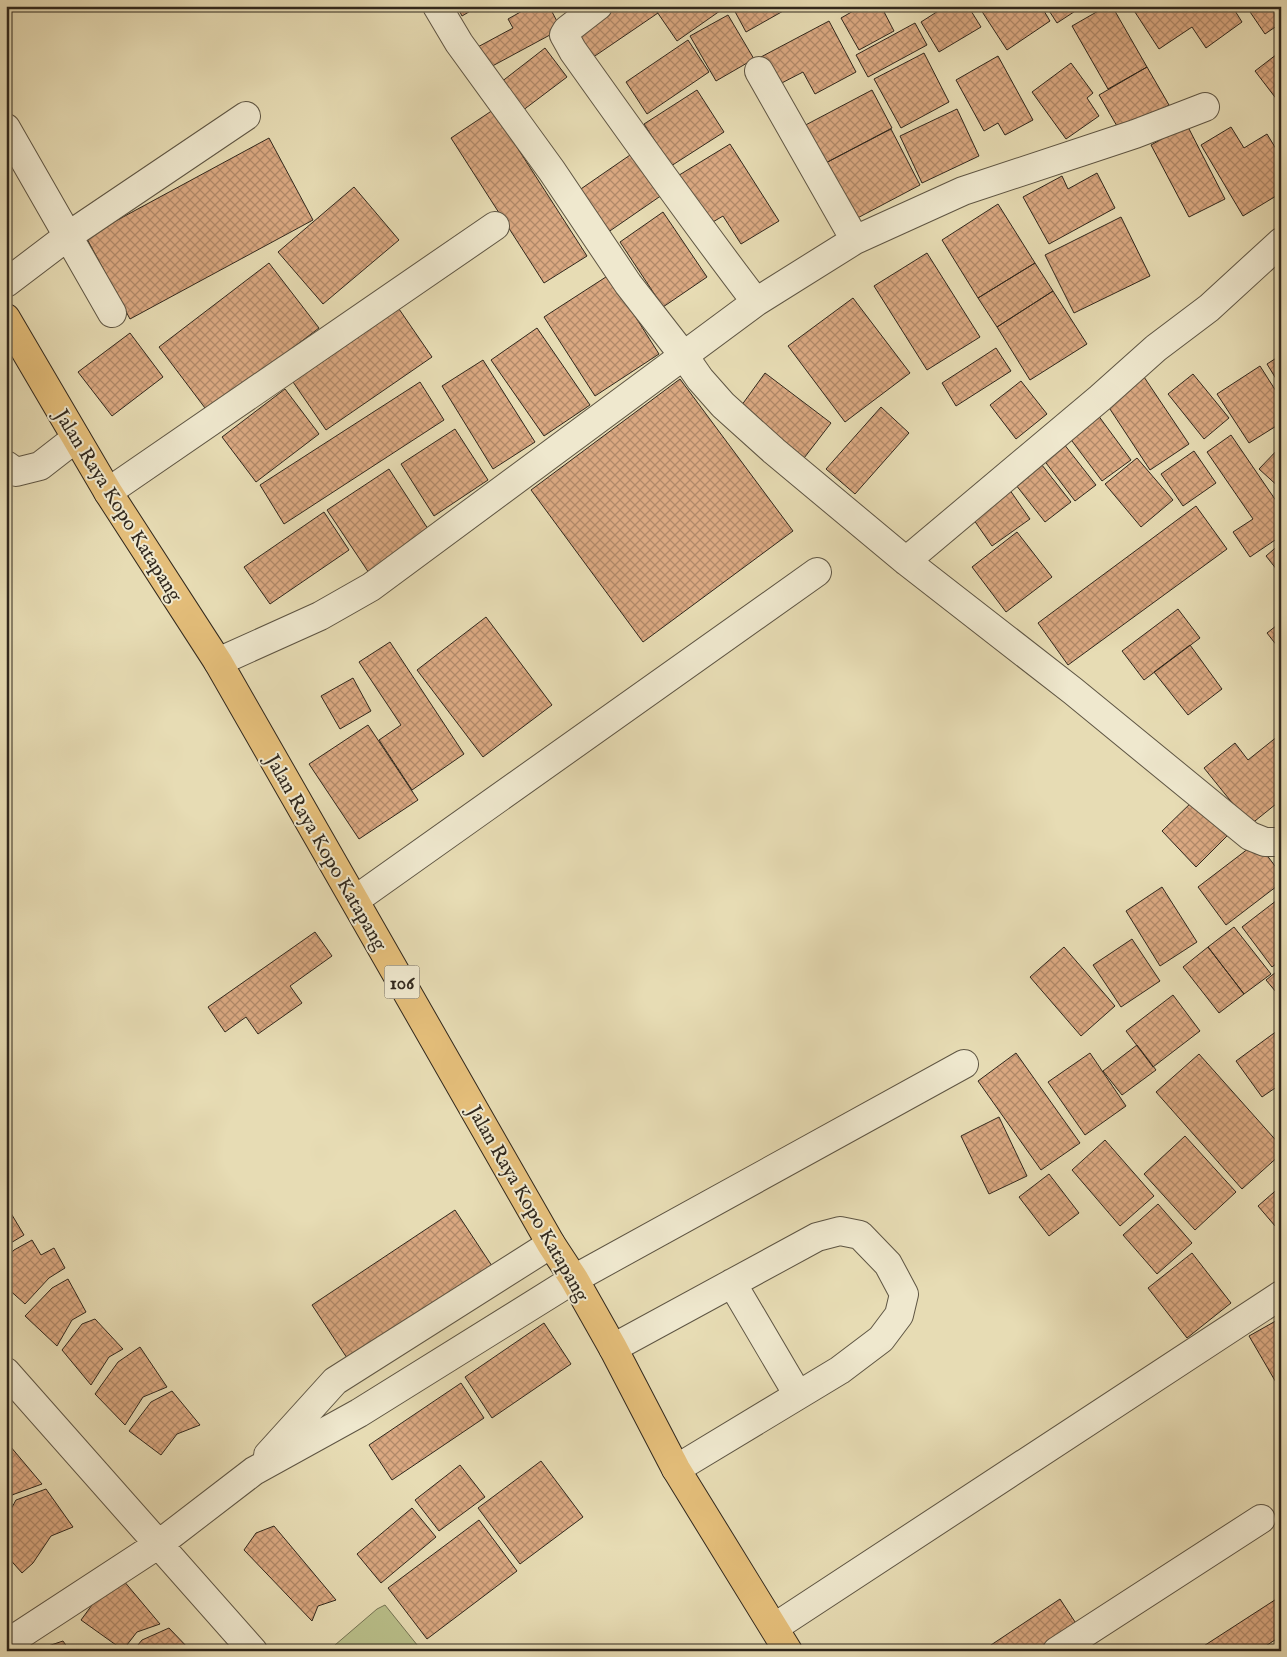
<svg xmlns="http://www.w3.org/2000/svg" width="1287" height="1657" font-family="'IM FELL English',serif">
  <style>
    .green { fill: #b9bf8a; stroke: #757454 }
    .building { fill: url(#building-cross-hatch); stroke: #31281d }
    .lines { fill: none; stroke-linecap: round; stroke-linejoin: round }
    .minor-casing { stroke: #5e5543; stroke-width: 30 }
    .major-casing { stroke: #31281d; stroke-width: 30 }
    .minor { stroke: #efe8ce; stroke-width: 28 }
    .major { stroke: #e4be7a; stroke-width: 28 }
    .labels { text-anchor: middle; stroke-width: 4; stroke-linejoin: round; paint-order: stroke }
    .shield { fill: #efe8ce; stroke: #6a6252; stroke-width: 1 }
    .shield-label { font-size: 19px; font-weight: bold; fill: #31281d }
    .street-label { font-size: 20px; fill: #31281d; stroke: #efe8ce }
  </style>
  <defs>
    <pattern id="building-cross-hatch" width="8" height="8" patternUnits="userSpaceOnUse" patternTransform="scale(1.25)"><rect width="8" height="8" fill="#daa881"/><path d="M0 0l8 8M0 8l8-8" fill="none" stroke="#b18969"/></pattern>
  </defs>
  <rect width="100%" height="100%" fill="#e7dcb4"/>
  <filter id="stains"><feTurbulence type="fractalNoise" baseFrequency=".004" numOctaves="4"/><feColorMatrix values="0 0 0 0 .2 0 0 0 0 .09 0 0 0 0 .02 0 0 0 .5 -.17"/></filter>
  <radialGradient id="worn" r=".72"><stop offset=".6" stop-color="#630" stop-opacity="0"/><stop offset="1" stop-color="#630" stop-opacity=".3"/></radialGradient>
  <!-- green -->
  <path class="green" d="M385,1605L422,1651H328L377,1609Z"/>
  <!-- building -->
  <path class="building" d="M457,6H479L462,16Z
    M531,6H549L561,29L485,70L474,49L513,28L508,19Z
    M615,6H653L658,13L589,60L573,35Z
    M660,6H727L677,41L655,9Z
    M732,6H783L785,10L746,32Z
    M862,6H881L894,31L859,50L841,18Z
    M946,6H968L981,27L939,52L921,22Z
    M986,6H1041L1050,21L1007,50L981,10Z
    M1046,6H1083L1057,23Z
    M1107,6H1112L1147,67L1108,89L1072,26Z
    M1131,6H1232L1242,22L1206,48L1192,27L1159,49Z
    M1246,6H1281V23L1265,34Z
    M728,15L754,59L716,81L690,36Z
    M829,21L856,72L815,94L803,72L774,87L759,58Z
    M915,23L927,45L868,77L856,55Z
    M688,40L709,72L647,114L626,82Z
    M545,48L567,77L518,114L496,86Z
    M1281,51V105L1255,71Z
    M924,53L949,102L901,128L874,79Z
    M998,56L1033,120L1005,135L998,123L984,131L956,80Z
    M1071,63L1093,93L1087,98L1099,116L1066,139L1032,92Z
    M1147,67L1169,105L1121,133L1099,95Z
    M697,90L724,132L671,166L644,124Z
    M872,90L892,128L818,167L798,129Z
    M957,109L979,156L922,183L900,136Z
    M493,110L587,256L544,283L451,138Z
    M1187,125L1225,199L1189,217L1151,145Z
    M1231,127L1244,148L1267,134L1281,157V193L1243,216L1201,145Z
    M891,129L920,185L848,223L818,167Z
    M269,138L313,220L130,319L86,237Z
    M730,144L779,221L741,244L723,216L706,226L676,177Z
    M633,153L662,195L604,235L575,193Z
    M1097,173L1115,208L1049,244L1023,197L1062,176L1068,189Z
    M354,187L399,240L323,304L278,252Z
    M998,204L1035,263L978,298L942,240Z
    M663,212L707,277L663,307L620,242Z
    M1121,217L1150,276L1074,313L1045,255Z
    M927,253L980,337L927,370L874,286Z
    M269,263L319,328L208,412L159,347Z
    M1035,263L1053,291L997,327L978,298Z
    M609,275L659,354L595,396L544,317Z
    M1053,291L1087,344L1030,380L997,327Z
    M853,298L910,373L845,422L788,346Z
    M399,309L432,357L326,430L293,382Z
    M537,328L590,405L544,436L491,360Z
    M130,333L163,377L112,416L78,372Z
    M996,348L1011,371L956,406L942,383Z
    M1281,355V387L1267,364Z
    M483,360L535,442L493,469L442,386Z
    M1260,366L1281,399V423L1249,443L1217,394Z
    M765,373L831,423L801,462L736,413Z
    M1193,374L1229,418L1204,439L1168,394Z
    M1144,377L1189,444L1150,470L1106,403Z
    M680,379L793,531L643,642L531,490Z
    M1021,381L1047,414L1016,439L990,405Z
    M420,382L444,420L284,524L260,485Z
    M285,389L319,434L256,482L222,437Z
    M881,407L909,433L855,494L826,469Z
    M1095,411L1131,460L1102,481L1066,433Z
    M455,429L488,480L434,516L401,464Z
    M1231,435L1281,508V536L1250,557L1233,532L1253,519L1207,452Z
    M1060,439L1096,485L1075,501L1040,455Z
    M1281,446V489L1259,469Z
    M1194,451L1216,483L1183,506L1161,474Z
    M1137,458L1173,500L1141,527L1105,484Z
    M1038,460L1071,502L1045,522L1012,480Z
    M389,469L432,535L371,576L327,510Z
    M1007,486L1030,519L992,546L969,513Z
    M1196,506L1227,549L1068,665L1038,623Z
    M324,512L349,550L270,604L244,567Z
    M1017,532L1052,577L1006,612L972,567Z
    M1281,543V575L1266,556Z
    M1178,609L1200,638L1144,680L1122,651Z
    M486,617L552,705L483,757L417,670Z
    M1281,622V651L1267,633Z
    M390,642L464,754L412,790L379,740L401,725L359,662Z
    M1190,645L1222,689L1188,715L1154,672Z
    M353,678L371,711L340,729L321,696Z
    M368,725L418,800L359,839L309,764Z
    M1278,736L1281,739V800L1250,825L1204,768L1235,743L1248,760Z
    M1195,799L1229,834L1196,867L1162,831Z
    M1257,842L1281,874V883L1226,925L1198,887Z
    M1162,887L1197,942L1160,966L1126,911Z
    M1281,897V960L1272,967L1242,927Z
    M1234,927L1271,974L1244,994L1208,947Z
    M315,932L332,956L290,986L302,1003L258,1034L246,1017L225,1032L208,1007Z
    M1132,939L1160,981L1121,1007L1093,965Z
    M1064,947L1115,1006L1081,1036L1030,977Z
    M1208,947L1244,994L1219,1013L1183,967Z
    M1281,968V998L1266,980Z
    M1173,995L1200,1031L1153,1067L1126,1031Z
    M1281,1028V1084L1262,1097L1236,1061Z
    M1137,1045L1156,1070L1122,1095L1103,1071Z
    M1016,1053L1080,1143L1041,1170L978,1081Z
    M1090,1053L1126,1106L1085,1135L1048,1082Z
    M1199,1054L1281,1146V1154L1242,1189L1156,1092Z
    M999,1117L1027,1176L989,1194L961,1136Z
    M1185,1136L1236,1192L1195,1230L1144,1174Z
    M1105,1140L1154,1196L1120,1226L1072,1170Z
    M1049,1174L1079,1213L1049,1236L1019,1197Z
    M1281,1186V1233L1258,1206Z
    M1158,1204L1192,1243L1157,1274L1123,1235Z
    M6,1205L24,1235L9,1244L6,1249Z
    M455,1210L492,1266L349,1361L312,1305Z
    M32,1240L41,1255L54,1248L65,1268L49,1278L25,1304L6,1287V1259L14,1250Z
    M1192,1253L1231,1303L1187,1338L1148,1288Z
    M68,1279L86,1312L72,1320L57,1346L25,1316L52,1288Z
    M1281,1318V1391L1249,1336Z
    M95,1319L123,1349L109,1357L91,1385L62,1350L82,1324Z
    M544,1323L571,1364L492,1418L465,1377Z
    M140,1347L167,1387L143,1397L125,1425L95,1394L118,1362Z
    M461,1383L484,1418L392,1480L369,1445Z
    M172,1391L200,1425L177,1434L161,1455L129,1431L151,1402Z
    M10,1446L42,1484L12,1495L6,1506V1448Z
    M541,1461L583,1517L520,1564L478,1508Z
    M460,1465L485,1497L439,1531L415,1500Z
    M46,1489L73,1527L51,1536L33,1563L22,1573L6,1555V1518L16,1500Z
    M412,1508L436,1537L381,1583L357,1554Z
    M479,1520L517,1571L427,1639L388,1588Z
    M274,1526L336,1600L318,1606L312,1621L244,1550L256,1533Z
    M123,1580L160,1624L137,1632L123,1650L81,1620L103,1590Z
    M1281,1596V1636L1258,1651H1196Z
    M1060,1599L1079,1628L1046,1651H982Z
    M169,1628L191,1651H133L142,1640Z
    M63,1641L70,1651H38L39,1649Z"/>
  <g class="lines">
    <!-- minor casing -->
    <g class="minor-casing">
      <path id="minor" d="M437,6L459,43L552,171L628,284L684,356L700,379L723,405L774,451L906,561L1073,691L1250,836L1265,842H1281
        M598,6L567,30L564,35L573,51C633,135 693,220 756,302
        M759,71L855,240
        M6,128L112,313
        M6,283L68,236L246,116
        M6,465L16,472L40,466L76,438
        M108,492L495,226
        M906,561L1100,398L1156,348L1209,308L1281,242
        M218,662L320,616L371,587L756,302L855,240L963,191L1135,134L1205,107
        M355,900L817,572
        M732,1283L798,1395
        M613,1348L817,1237L840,1231L860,1235L888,1264L904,1294L899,1315L881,1339L840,1370L676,1469
        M6,1372L253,1651
        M268,1455L335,1381L551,1244
        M775,1627L1281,1295
        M6,1644L159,1544L254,1471L359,1413L574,1279L964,1064
        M1057,1651L1261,1519"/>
    </g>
    <!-- major casing -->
    <g class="major-casing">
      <path id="major" d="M6,318L108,492L218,662L551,1244L574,1279L613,1348L676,1469L788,1651"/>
    </g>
    <!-- minor -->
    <use href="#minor" class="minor"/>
    <!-- major -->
    <use href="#major" class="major"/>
  </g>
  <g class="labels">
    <!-- shield labels -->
    <rect class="shield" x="384.5" y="965.5" width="35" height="33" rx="4"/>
    <g class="shield-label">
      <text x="402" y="989">106</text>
    </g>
    <!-- street labels -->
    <g class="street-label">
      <text transform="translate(119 505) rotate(58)" y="7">Jalan Raya Kopo Katapang</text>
      <text transform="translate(327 852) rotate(60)" y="7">Jalan Raya Kopo Katapang</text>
      <text transform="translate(529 1203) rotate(60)" y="7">Jalan Raya Kopo Katapang</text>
    </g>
  </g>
  <!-- margin -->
  <rect width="1287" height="1657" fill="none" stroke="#e7dcb4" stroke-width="25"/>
  <rect x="8" y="8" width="1272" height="1642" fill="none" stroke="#31281d" stroke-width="2.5"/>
  <rect x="12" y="12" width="1262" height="1632" fill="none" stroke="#31281d"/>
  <rect width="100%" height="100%" filter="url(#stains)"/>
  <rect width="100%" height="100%" fill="url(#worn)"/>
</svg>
